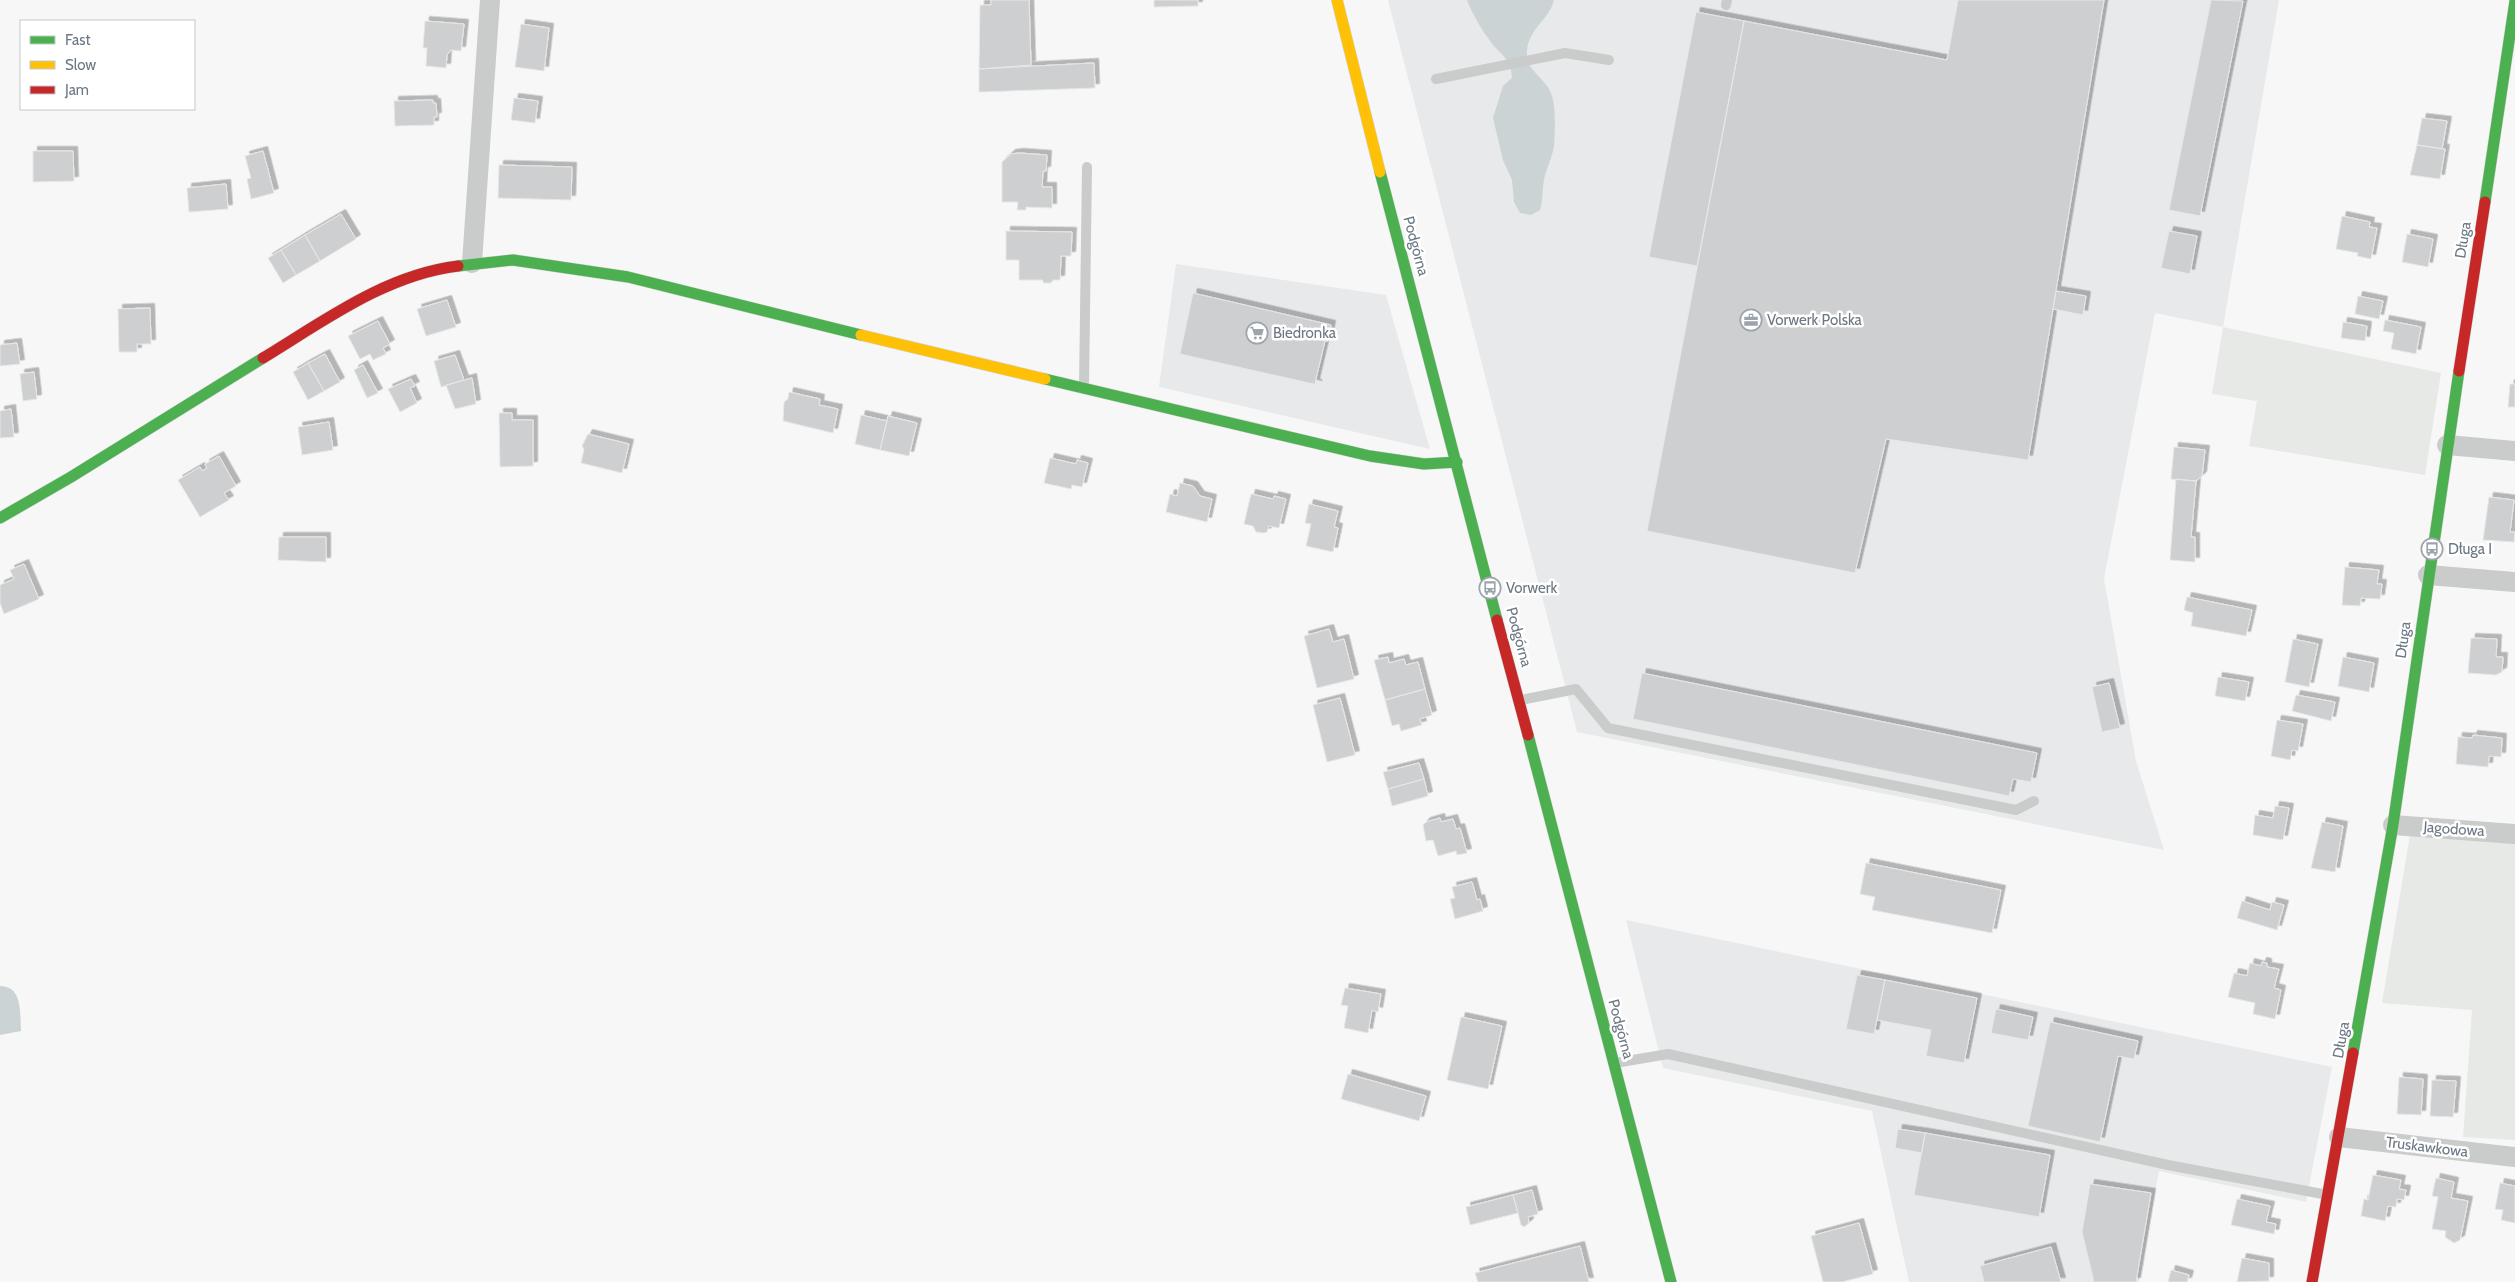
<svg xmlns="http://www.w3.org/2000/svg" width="2515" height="1282" font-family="Cabin,sans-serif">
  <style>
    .built { fill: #e7e9ea }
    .green { fill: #e6e9e5 }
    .water { fill: #ccd3d5 }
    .building { fill: #cecfd0; stroke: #e7e7e6; filter: url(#shadow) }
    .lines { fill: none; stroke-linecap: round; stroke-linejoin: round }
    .fast-casing { stroke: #d3d4d5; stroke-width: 12 }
    .slow-casing { stroke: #d3d4d5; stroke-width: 12 }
    .jam-casing { stroke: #d3d4d5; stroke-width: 12 }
    .lane { stroke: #cacccc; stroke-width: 10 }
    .street { stroke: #cacccc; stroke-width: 20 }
    .fast { stroke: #4caf50; stroke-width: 11 }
    .slow { stroke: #ffc107; stroke-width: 11 }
    .jam { stroke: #c62828; stroke-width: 11 }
    .labels { text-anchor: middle; stroke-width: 5; stroke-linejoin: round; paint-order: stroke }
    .street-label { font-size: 15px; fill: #6b7884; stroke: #fff }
    .poi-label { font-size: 15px; fill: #6b7884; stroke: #fff; text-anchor: start }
  </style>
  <defs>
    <filter id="shadow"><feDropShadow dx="4.5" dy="-4.5" stdDeviation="0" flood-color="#0004"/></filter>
  </defs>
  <rect width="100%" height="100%" fill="#f7f7f7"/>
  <!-- built -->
  <path class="built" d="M1388,0H2279L2223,327L2155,313L2104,579L2136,761L2164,850L1577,732Z
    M1176,264L1386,295L1430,449L1159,387Z
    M1626,920L2332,1067L2306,1202L2159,1171L2139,1282H1909L1872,1111L1663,1068Z"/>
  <!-- green -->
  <path class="green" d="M2223,327L2441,373L2425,475L2249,446L2257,401L2212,394Z
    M2410,835L2515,842V1140L2463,1137L2472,1010L2382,1003Z"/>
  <!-- water -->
  <path class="water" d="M1467,0H1554C1549,20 1530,27 1527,50C1524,71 1548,79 1552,96C1556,110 1555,132 1554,146C1552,158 1546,169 1544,180C1542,191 1543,200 1540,210L1531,215L1520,213L1514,202L1512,180L1503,160L1493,118L1503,86L1512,78C1511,56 1498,54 1488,38C1480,27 1472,13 1467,0Z
    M0,986C23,986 20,1014 21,1031L0,1035Z"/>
  <!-- building -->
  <path class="building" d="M991,0H1029L1031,65L979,69L980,5H991Z
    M1154,0H1198V6L1154,7Z
    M1958,0H2104L2028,460L1886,439L1855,573L1647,531L1744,21L1947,60Z
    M2211,0L2243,1L2200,216L2169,210Z
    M1696,12L1744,21L1697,266L1649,257Z
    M425,21L464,24L461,51L451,50L447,55L446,68L426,66L427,48H423Z
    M521,24L549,28L544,71L515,67Z
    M1094,63L1095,88L979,92V69Z
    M514,98L538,101L535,123L511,120Z
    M433,100V103H436L437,117H434V125L395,126L394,101Z
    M2422,118L2447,121L2442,149L2417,145Z
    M2417,145L2445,149L2440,179L2410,175Z
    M33,151H73L74,181L33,182Z
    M263,151L274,193L251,199L247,179L251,178L245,156Z
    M1019,153L1047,155L1046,171H1043L1042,187H1052V208L1026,207V210H1017L1018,202H1002V162L1011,154Z
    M499,165L572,167L571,200L498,198Z
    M226,184L228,209L189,212L187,188Z
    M341,214L356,239L320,261L305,235Z
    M2342,216L2370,222L2369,227L2377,228L2371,259L2357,256L2358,253L2336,249Z
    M1006,231L1072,232L1071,256H1061L1060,280H1053L1051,283H1044L1042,280H1019V260H1006Z
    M2169,231L2197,236L2190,274L2161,268Z
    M2407,234L2433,239L2428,267L2402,262Z
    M305,235L320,261L296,275L281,250Z
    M281,250L296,275L283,283L268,258Z
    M2056,291L2086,296L2083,315L2053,309Z
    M1193,293L1331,325L1328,341H1325L1315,383L1318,385L1180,354Z
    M2358,296L2383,301L2379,319L2355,314Z
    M447,300L456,327L426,336L417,309Z
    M150,308L151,344H137V352H119L118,309Z
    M2385,320L2421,327L2416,354L2391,349L2394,333L2383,331Z
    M378,321L390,344L383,348L386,354L373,360L370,354L360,359L348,336Z
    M2343,322L2367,326L2365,341L2341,338Z
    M17,343L20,364L0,366V345Z
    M325,354L340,382L324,391L308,363Z
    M455,355L464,380L441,387L434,361Z
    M308,363L324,391L308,400L293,372Z
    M363,365L378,393L367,398L354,370Z
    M34,372L37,399L23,401L20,374Z
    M472,378L476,404L455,409L446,385Z
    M411,379L415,386L410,388L417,403L400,412L388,389Z
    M2510,384H2515V407H2508Z
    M789,392L820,399L819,405L838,409L833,433L783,421L784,402L788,399Z
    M11,409L14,437L0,438V411Z
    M499,413H512V420H533V466L500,467Z
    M861,415L887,421L880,450L855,444Z
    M888,416L917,423L909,456L880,450Z
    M329,422L333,450L302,455L298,427Z
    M588,434L629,444L622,473L581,463L584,449L582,446Z
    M2174,447L2205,450L2202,476L2196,481L2171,479Z
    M219,456L236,486L224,493L229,500L200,517L178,480L200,467L202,471L207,468L205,464Z
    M1050,458L1076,464L1077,460L1088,463L1082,487L1072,485L1071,489L1044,483Z
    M2176,479L2196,481L2191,537H2195V562L2170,560Z
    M1180,483L1193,486L1200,496L1212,499L1207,522L1166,512L1170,494L1177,496Z
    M1251,494L1273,499L1274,496L1286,499L1279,528L1269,526L1267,532L1263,533L1256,532L1253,526L1244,524Z
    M2489,497L2514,500L2510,532H2515L2514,542L2483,540Z
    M1309,504L1338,511L1334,527L1338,528L1333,552L1306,546L1311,524L1305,523Z
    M279,537H326V562L278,560Z
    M24,564L39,599L4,614L0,603V585L14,579L10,570Z
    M2345,567L2379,570L2377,584H2382L2380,599L2361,598L2360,606L2342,605Z
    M2187,597L2252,610L2246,636L2191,626L2193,613L2184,610Z
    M1329,629L1333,642L1344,639L1354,679L1317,688L1304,636Z
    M2471,638L2497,639L2496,657H2503L2502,672L2496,675L2468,673Z
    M2293,639L2318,644L2309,687L2285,682Z
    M1388,657L1389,663L1404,659L1406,665L1418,662L1425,689L1385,700L1374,660Z
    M2343,657L2374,663L2369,692L2338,686Z
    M1642,673L2037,753L2031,782L2013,779L2009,796L1633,719Z
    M2218,677L2249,682L2245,701L2215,696Z
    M2109,683L2120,728L2102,732L2092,687Z
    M1425,689L1432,715L1420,719L1422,725L1401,731L1399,724L1392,726L1385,700Z
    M2296,695L2335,702L2331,721L2292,711Z
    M1340,698L1355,755L1327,762L1313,705Z
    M2277,720L2303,724L2298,751L2292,750L2290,760L2271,756Z
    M2473,735L2502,738L2501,757L2489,756L2488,767L2456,764L2458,737L2472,738Z
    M1419,763L1424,779L1388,789L1383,772Z
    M1424,779L1428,796L1392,806L1388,789Z
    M2275,806L2289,808L2283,840L2253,835L2255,815L2273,818Z
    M1440,818L1441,822L1453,819L1456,829L1460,828L1467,853L1457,855L1456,851L1438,856L1433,840L1426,841L1423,825L1426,822Z
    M2322,822L2343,826L2335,872L2311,868Z
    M1866,863L2001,890L1992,933L1872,910L1875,897L1860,894Z
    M1472,882L1477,900L1480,899L1483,911L1455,919L1450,899L1455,898L1452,887Z
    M2242,901L2270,910L2272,902L2284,905L2277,930L2237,918Z
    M2262,962L2267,963V967L2279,969L2274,988L2281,990L2275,1019L2253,1014L2255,1003L2228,997L2234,973L2247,976L2250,963L2261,966Z
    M1857,975L1885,980L1874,1034L1846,1029Z
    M1885,980L1977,998L1964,1063L1926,1056L1931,1030L1877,1020Z
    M1345,988L1381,994L1378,1012L1372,1010L1368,1033L1344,1028L1348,1006L1341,1005Z
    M1996,1009L2033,1017L2028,1040L1991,1033Z
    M1461,1017L1502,1026L1488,1089L1447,1080Z
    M2050,1022L2138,1041L2134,1059L2118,1056L2100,1142L2028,1126Z
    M1348,1074L1426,1096L1419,1121L1341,1099Z
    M2399,1077L2423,1079L2421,1115L2397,1114Z
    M2432,1080L2456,1081L2453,1117L2430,1116Z
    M1898,1129L1925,1133L1922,1153L1895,1148Z
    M1925,1133L2050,1155L2039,1217L1914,1195Z
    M2373,1175L2401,1180L2399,1189L2406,1190L2404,1200L2397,1199L2396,1207L2388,1206L2385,1221L2361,1216L2364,1199L2368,1200Z
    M2436,1178L2454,1182L2451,1198L2468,1201L2460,1240L2454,1243L2445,1237L2446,1231L2432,1229L2438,1197L2432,1196Z
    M2500,1183L2515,1186V1223L2501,1220L2503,1210L2495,1209Z
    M2090,1184L2151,1193L2136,1282H2094L2082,1232Z
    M1532,1190L1538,1214L1528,1217L1529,1223L1524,1227L1521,1225L1513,1195Z
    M1513,1195L1518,1213L1470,1225L1466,1207Z
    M2237,1199L2270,1206L2266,1222L2276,1224L2274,1234L2231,1225Z
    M1859,1223L1873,1274L1842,1282H1823L1811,1236Z
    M1580,1246L1589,1282H1478L1475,1273Z
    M2051,1247L2061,1282H1984L1980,1266Z
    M2242,1258L2269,1263V1281L2237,1282Z
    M2171,1270L2189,1275L2187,1282H2168Z"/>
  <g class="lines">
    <!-- fast casing -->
    <g class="fast-casing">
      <path id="fast" d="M1380,172L1497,620
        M2485,202L2515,1
        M458,266L513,260L628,277L861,335
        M1045,379L1370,456L1424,464L1457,462
        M0,518L71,477L263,358
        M1528,735L1671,1282
        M2353,1053L2393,825L2459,371"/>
    </g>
    <!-- slow casing -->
    <g class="slow-casing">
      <path id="slow" d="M1337,0L1380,172
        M861,335L1045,379"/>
    </g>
    <!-- jam casing -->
    <g class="jam-casing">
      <path id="jam" d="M263,358C324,321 385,275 458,266
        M2459,371L2485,202
        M1497,620L1528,735
        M2312,1282L2353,1053"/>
    </g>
    <!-- lane -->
    <path class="lane" d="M1726,5L1727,0
      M1436,79L1565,53L1609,60
      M1084,387L1087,167
      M1521,700L1576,689L1608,728L2016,810L2034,801
      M1615,1063L1668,1054L2168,1165L2328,1195"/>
    <!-- street -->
    <path class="street" d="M472,263L490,0
      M2447,445L2515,451
      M2428,575L2515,582
      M2393,825L2515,834
      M2339,1137L2515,1157"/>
    <!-- fast -->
    <use href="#fast" class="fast"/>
    <!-- slow -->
    <use href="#slow" class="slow"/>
    <!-- jam -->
    <use href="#jam" class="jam"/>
  </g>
  <!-- icons -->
  <defs>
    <g id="office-ring" transform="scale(1.125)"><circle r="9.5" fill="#fff" stroke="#9ca4ac" stroke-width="1.5"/><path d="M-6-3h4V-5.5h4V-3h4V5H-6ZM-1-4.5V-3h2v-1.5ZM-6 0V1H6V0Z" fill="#9ca4ac"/></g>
    <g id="supermarket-ring" transform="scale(1.125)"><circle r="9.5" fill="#fff" stroke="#9ca4ac" stroke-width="1.5"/><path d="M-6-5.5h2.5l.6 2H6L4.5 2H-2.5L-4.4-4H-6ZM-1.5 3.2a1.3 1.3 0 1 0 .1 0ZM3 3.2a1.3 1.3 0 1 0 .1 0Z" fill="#9ca4ac"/></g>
    <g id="bus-ring" transform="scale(1.125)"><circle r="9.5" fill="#fff" stroke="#9ca4ac" stroke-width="1.5"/><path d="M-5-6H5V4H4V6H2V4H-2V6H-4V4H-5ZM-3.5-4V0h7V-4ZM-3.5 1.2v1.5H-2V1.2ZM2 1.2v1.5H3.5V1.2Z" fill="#9ca4ac"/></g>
  </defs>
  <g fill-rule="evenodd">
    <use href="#office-ring" x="1751" y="320"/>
    <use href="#supermarket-ring" x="1257" y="333"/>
    <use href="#bus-ring" x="2432" y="549"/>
    <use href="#bus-ring" x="1490" y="588"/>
  </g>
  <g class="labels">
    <!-- street labels -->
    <g class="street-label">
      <text transform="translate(2463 240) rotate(-81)" y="5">Długa</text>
      <text transform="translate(1416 246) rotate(75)" y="5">Podgórna</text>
      <text transform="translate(1519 637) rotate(75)" y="5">Podgórna</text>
      <text transform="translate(2403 640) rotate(-82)" y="5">Długa</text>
      <text transform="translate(2454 829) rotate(4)" y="5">Jagodowa</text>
      <text transform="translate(1621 1029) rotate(75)" y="5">Podgórna</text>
      <text transform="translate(2341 1040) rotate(-80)" y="5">Długa</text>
      <text transform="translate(2427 1147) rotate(7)" y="5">Truskawkowa</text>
    </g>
    <!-- poi labels -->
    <g class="poi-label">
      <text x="1767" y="325">Vorwerk Polska</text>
      <text x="1273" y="338">Biedronka</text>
      <text x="2448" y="554">Długa I</text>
      <text x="1506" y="593">Vorwerk</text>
    </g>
  </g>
  <!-- legend -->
  <rect x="20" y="20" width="175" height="90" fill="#ffffff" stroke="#c4c9ce"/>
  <rect x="30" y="36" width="25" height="8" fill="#4caf50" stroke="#c4c9ce"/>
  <text x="65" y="45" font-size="15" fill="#6b7884">Fast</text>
  <rect x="30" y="61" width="25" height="8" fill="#ffc107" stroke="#c4c9ce"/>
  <text x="65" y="70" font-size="15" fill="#6b7884">Slow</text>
  <rect x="30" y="86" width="25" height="8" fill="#c62828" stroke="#c4c9ce"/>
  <text x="65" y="95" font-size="15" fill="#6b7884">Jam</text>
</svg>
